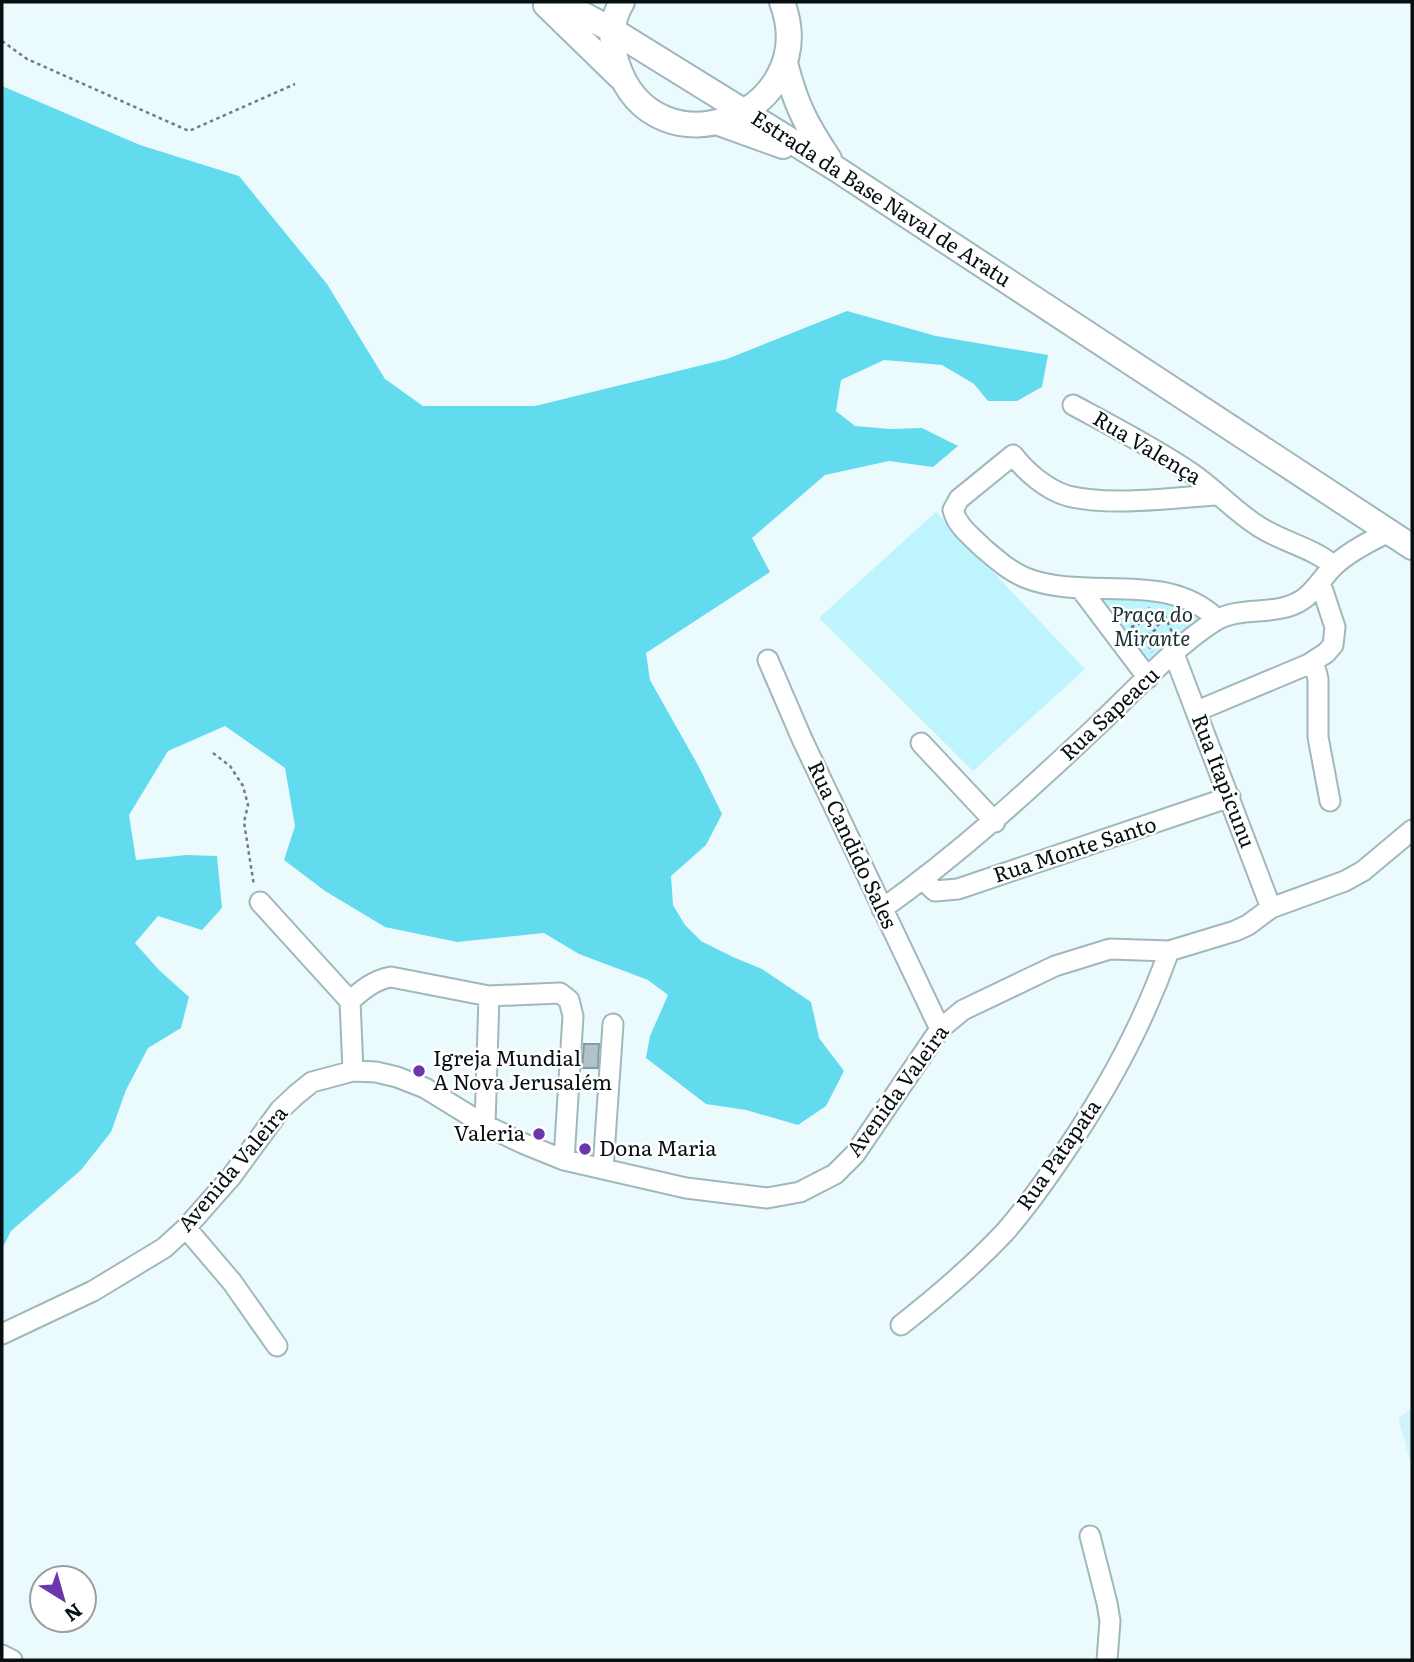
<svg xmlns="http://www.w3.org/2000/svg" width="1414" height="1662" font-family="Literata,serif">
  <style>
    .built { fill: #d1f4fa }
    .green { fill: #bdf4fd }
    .forest { fill: #63dbee }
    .building { fill: #aec3cd; stroke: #859aa3; stroke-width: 2 }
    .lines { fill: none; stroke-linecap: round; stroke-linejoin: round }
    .minor-casing { stroke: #a0b8bc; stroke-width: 23 }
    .major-casing { stroke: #a0b8bc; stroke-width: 28 }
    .path { stroke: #707c7e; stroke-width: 2.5; stroke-dasharray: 3.5 3.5; stroke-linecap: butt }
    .minor { stroke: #fff; stroke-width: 19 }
    .major { stroke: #fff; stroke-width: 24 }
    .poi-dot { fill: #6c36ad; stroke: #fff; stroke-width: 2.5 }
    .labels { text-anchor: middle; stroke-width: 5; stroke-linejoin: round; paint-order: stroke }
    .street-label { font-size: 21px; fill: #071011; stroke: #fff }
    .park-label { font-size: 21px; font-style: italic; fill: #1b3034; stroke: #fff }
    .poi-label { font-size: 21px; fill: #071011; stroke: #fff; text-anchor: start }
  </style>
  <rect width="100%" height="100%" fill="#ebfbfd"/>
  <!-- built -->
  <path class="built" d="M1412,1408V1468L1398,1418Z"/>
  <!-- green -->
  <path class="green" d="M936,512L1085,669L973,771L819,618Z
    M1086,590L1150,593L1208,614L1149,674Z"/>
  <!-- forest -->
  <path class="forest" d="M2,86L140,145L239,176L327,284L385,379L423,406H535L727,359L847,311L936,336L1048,355L1042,387L1017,401H988L974,384L942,365L884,360L841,380L836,411L855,426L890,429L922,428L958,446L933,467L889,461L825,475L752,538L770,572L646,653L650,680L699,767L722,814L706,845L671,876L673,905L685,925L701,941L733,957L762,969L811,1002L819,1038L844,1071L826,1106L798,1125L746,1110L706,1104L646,1058L650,1036L668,995L648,980L579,954L544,933L457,942L385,927L325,891L284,860L295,826L285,768L225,726L168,751L129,815L136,860L187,855L217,856L222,908L202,930L158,916L135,943L159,970L189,997L181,1028L148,1048L126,1090L111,1132L81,1170L11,1231L2,1249Z"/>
  <!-- building -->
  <path class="building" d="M584,1044H599L598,1068H582Z"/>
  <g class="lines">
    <!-- minor casing -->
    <g class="minor-casing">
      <path id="minor" d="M1073,405C1112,426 1153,447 1190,472C1214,488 1233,510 1258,526C1282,542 1312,547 1334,566
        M1080,588L1148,678
        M1217,619C1165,569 1088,602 1026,578C1009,571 996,559 982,547C971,536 957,526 953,510L959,499L1013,455C1026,472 1047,490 1068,496C1114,507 1172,497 1219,495
        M1174,654L1271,908
        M768,660L802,739L940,1029
        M1309,664L1316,671L1318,679V737L1330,801
        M1197,711L1309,664L1326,653L1333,645L1335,627L1320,582
        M921,743L995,822
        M923,880L935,891L958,889L1230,797
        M260,902L350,1001
        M882,909C959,854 1027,792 1096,727C1131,694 1175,646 1215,621C1241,605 1276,617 1302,600C1315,592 1323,576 1335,565C1350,551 1370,541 1389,532
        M350,1001C362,990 374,980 391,977L489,996L560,993L569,1000L573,1016L564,1160
        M350,1001L353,1071
        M485,1125L489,996
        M603,1169L613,1024
        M186,1228L232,1282L277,1346
        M901,1325C938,1296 973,1266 1005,1232C1025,1209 1043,1184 1060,1159C1105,1094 1143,1025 1169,951
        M2,1334L93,1291L164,1248L186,1228L231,1177L280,1110L297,1094L312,1082L353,1071L376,1072L397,1077L425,1088L485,1125L522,1143L564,1160L686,1188L767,1198L800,1192L835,1174L855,1154L940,1029L963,1010L1055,966L1110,949L1169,951L1235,931L1248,925L1271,908L1345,881L1363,871L1412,830
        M1090,1536L1107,1603L1110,1621L1107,1660
        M2,1655L12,1660"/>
    </g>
    <!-- major casing -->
    <g class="major-casing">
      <path id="major" d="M560,2L612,30L835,168L1412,547
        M622,2C610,22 610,42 617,64C655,179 824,114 782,2
        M546,5L620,77
        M785,63C796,105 805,123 829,159
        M719,123L783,146"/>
    </g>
    <!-- path -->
    <path class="path" d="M2,41L27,59L189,131L295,84
      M1162,609L1172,632
      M1131,627C1142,624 1146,618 1149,607
      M1141,639L1155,630L1165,614
      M1146,639L1152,652
      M213,753L230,766L243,786L248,805L244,822L254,886"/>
    <!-- minor -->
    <use href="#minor" class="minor"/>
    <!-- major -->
    <use href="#major" class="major"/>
  </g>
  <!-- markers -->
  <g class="poi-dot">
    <circle cx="419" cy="1071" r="7"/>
    <circle cx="539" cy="1134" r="7"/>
    <circle cx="585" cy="1149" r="7"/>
  </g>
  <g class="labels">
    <!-- street labels -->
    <g class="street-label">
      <text transform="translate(881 199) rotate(33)" y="7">Estrada da Base Naval de Aratu</text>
      <text transform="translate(1147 448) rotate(31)" y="7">Rua Valença</text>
      <text transform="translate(1110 714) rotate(-43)" y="7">Rua Sapeacu</text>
      <text transform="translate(1223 781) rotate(69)" y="7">Rua Itapicunu</text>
      <text transform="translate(852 845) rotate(65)" y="7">Rua Candido Sales</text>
      <text transform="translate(1075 850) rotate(-18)" y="7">Rua Monte Santo</text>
      <text transform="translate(898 1091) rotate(-54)" y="7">Avenida Valeira</text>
      <text transform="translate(1059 1155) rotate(-55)" y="7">Rua Patapata</text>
      <text transform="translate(233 1169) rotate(-50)" y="7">Avenida Valeira</text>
    </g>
    <!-- park labels -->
    <g class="park-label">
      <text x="1152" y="622">Praça do<tspan x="1152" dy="24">Mirante</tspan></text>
    </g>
    <!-- poi labels -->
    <g class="poi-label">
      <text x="433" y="1066">Igreja Mundial<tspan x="433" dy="24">A Nova Jerusalém</tspan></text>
      <text x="525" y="1141" text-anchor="end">Valeria</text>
      <text x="599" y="1156">Dona Maria</text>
    </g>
  </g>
  <!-- border -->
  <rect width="1414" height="1662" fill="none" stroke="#071011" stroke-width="7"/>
  <!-- north arrow -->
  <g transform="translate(63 1599) rotate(143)"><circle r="33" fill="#ffffff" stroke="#9c9fa0" stroke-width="2"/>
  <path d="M0-5L12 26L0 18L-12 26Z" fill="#6c36ad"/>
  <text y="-10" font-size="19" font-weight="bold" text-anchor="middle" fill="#071011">N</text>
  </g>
</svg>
